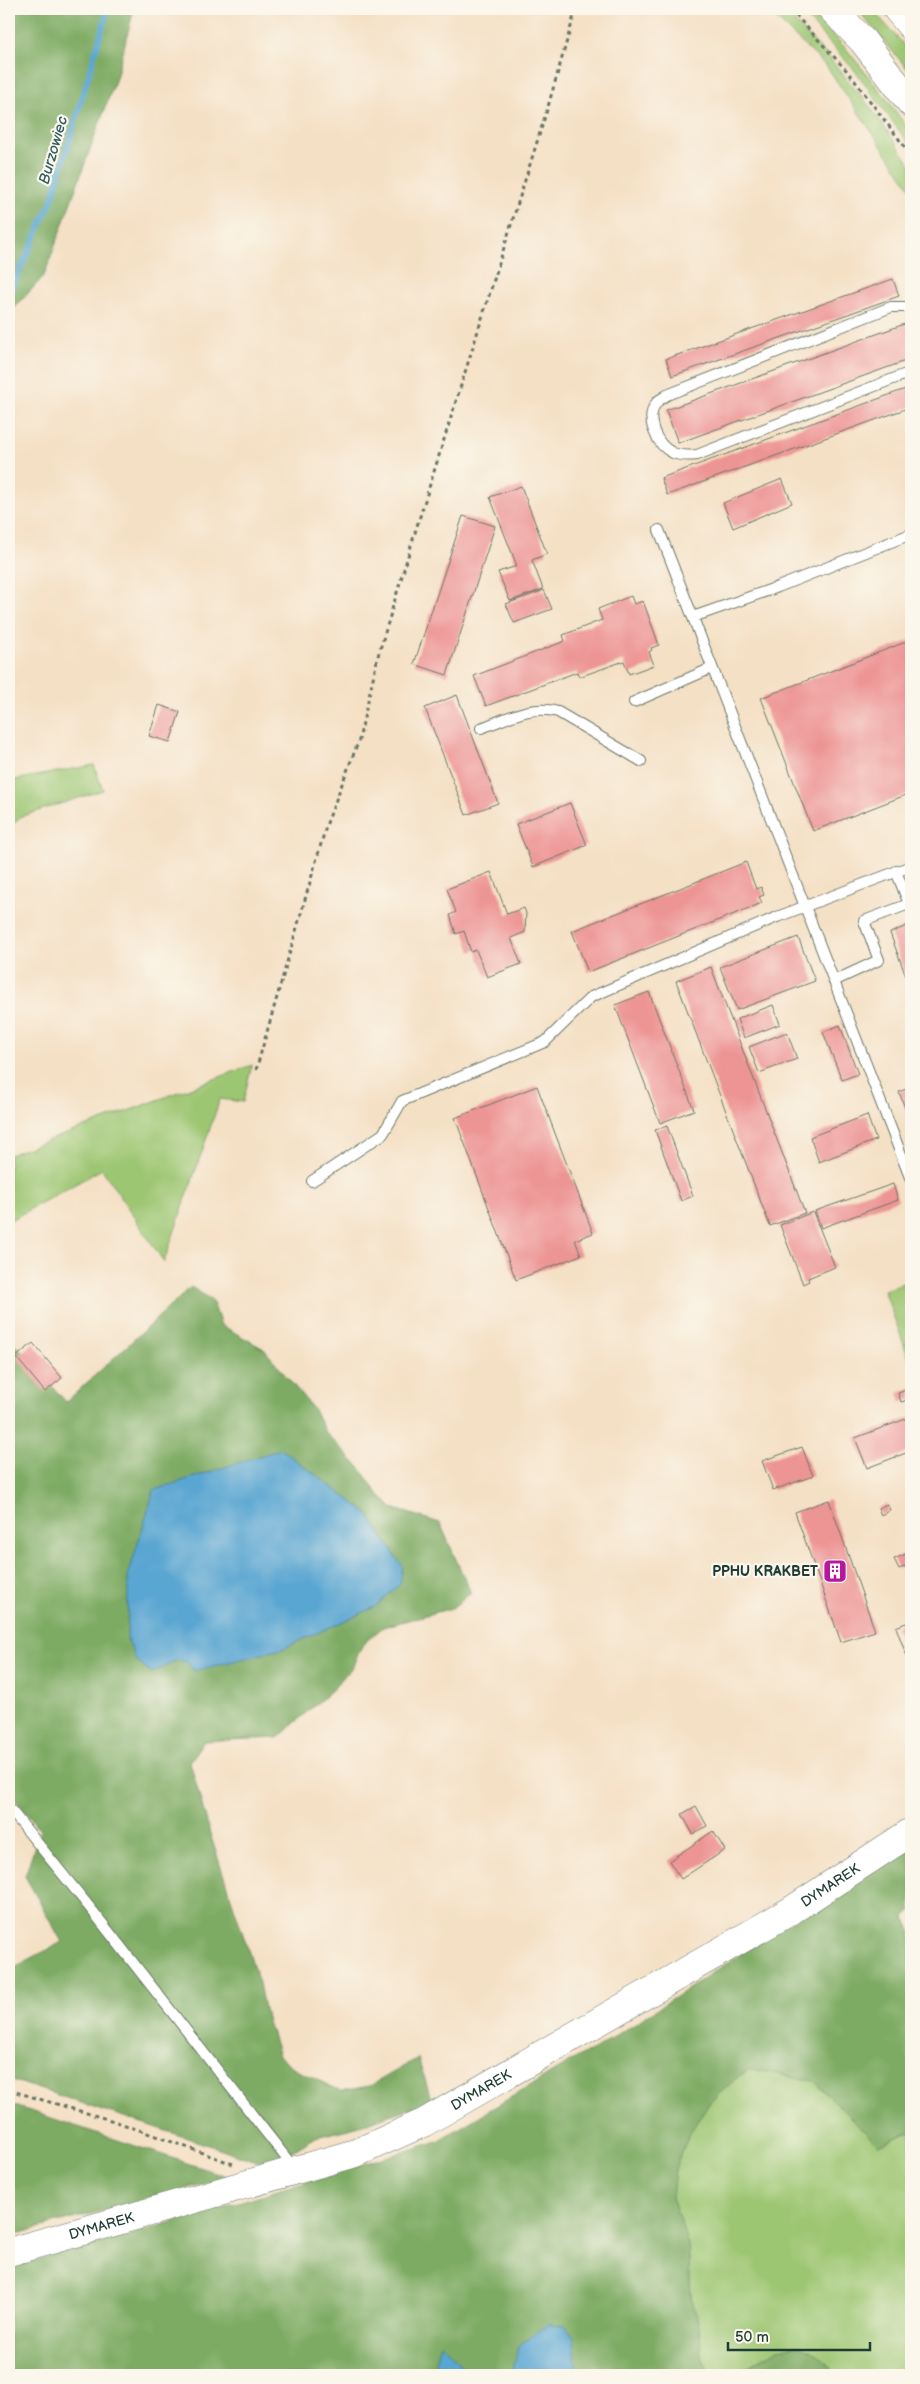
<svg xmlns="http://www.w3.org/2000/svg" width="920" height="2384" font-family="'Balsamiq Sans',sans-serif">
  <style>
    .green { fill: #9dc672; stroke: #5e8253 }
    .forest { fill: #7eab64; stroke: #4e744c }
    .water { fill: #5aa6d2; stroke: #3c7283 }
    .lines { fill: none; stroke-linecap: round; stroke-linejoin: round }
    .stream { stroke: #5aa6d2; stroke-width: 5.5 }
    .building { fill: #ed9494 }
    .lane-casing { stroke: #6a7667; stroke-width: 12 }
    .secondary-casing { stroke: #6a7667; stroke-width: 29 }
    .primary-casing { stroke: #6a7667; stroke-width: 29 }
    .path { stroke: #6a7667; stroke-width: 3; stroke-dasharray: 4 4; stroke-linecap: butt }
    .lane { stroke: #fff; stroke-width: 10 }
    .secondary { stroke: #fff; stroke-width: 28 }
    .primary { stroke: #fff; stroke-width: 28 }
    .labels { text-anchor: middle; stroke-width: 4.5; stroke-linejoin: round; paint-order: stroke }
    .poi-label { font-size: 14px; font-weight: bold; fill: #1f3d34; stroke: #fbf7ec; text-anchor: end }
    .street-label { font-size: 14px; fill: #1f3d34; stroke: #fbf7ec }
    .water-label { font-size: 15px; font-style: italic; fill: #315c63; stroke: #fbf7ec }
  </style>
  <rect width="100%" height="100%" fill="#fbf7ec"/>
  <filter id="ink" filterUnits="userSpaceOnUse"><feTurbulence type="fractalNoise" baseFrequency=".02" numOctaves="2"/><feDisplacementMap in="SourceGraphic" scale="10" xChannelSelector="R" yChannelSelector="G"/><feConvolveMatrix kernelMatrix="1 2 1 2 8 2 1 2 1" color-interpolation-filters="sRGB"/></filter>
  <filter id="wash" filterUnits="userSpaceOnUse"><feTurbulence type="fractalNoise" baseFrequency=".0096" numOctaves="4" result="noise"/><feDisplacementMap in="SourceGraphic" scale="20" xChannelSelector="R" yChannelSelector="G"/><feGaussianBlur stdDeviation="1.12" result="paint"/><feColorMatrix in="noise" values="0 0 0 0 0 0 0 0 0 0 0 0 0 0 0 0 0 1.4 0 .05"/><feComposite in="paint" operator="in"/></filter>
  <g filter="url(#wash)">
    <rect width="100%" height="100%" fill="#f4e0c5"/>
    <!-- green -->
    <path class="green" d="M766,9H782L826,54L872,109L911,165V189L827,67Z
      M805,9H807L844,46L889,102L911,133V147L856,72L807,18Z
      M857,9H872L911,53V73Z
      M94,765L103,790L20,817L9,829V781Z
      M252,1065L243,1102L220,1099L164,1262L102,1169L9,1221V1155Z
      M911,1280V1286L907,1288L911,1300V1364L884,1290Z
      M751,2068L814,2081L878,2145L911,2132V2375H835L829,2366L766,2355L736,2375H710L702,2357L699,2325L691,2297L688,2245L672,2197L675,2169L690,2132L711,2101L740,2075Z"/>
    <!-- forest -->
    <path class="forest" d="M9,9H134L116,78L44,276L9,314Z
      M191,1287L212,1300L221,1325L264,1349L314,1410L325,1432L360,1468L375,1490L392,1508L440,1523L471,1593L452,1608L383,1627L363,1644L352,1667L334,1688L278,1738L204,1741L190,1762L211,1837L259,1983L264,2009L279,2056L298,2071L341,2091L370,2086L418,2058L432,2102L386,2116L364,2125L316,2137L269,2165L9,2079V1970L62,1942L25,1876L40,1830L9,1792V1337L66,1402Z
      M911,1843V1911L905,1917L911,1930V2132L878,2145L814,2081L751,2069L740,2075L711,2101L690,2132L675,2169L672,2197L688,2245L691,2297L699,2325L702,2357L710,2375H9V2267L130,2235L438,2141L583,2054L594,2050Z
      M9,2104L229,2177L9,2236Z
      M800,2346C816,2350 827,2362 835,2375H736L777,2349Z"/>
    <!-- water -->
    <path class="water" d="M281,1449L367,1513L403,1567L400,1584L375,1607L282,1649L194,1671L187,1662L178,1660L152,1673L136,1660L127,1639L128,1576L154,1490Z
      M548,2324L565,2325L574,2337L577,2375H512L518,2346Z
      M441,2343L470,2375H433Z"/>
    <g class="lines">
      <!-- stream -->
      <path class="stream" d="M9,294L52,200L108,9"/>
    </g>
    <g id="blocks">
      <!-- building -->
      <path class="building" d="M893,279L899,296L672,376L666,359Z
        M910,322L911,359L678,443L666,410Z
        M911,387V407L667,495L661,478Z
        M782,479L792,503L733,528L723,503Z
        M521,486L547,554L532,560L543,589L510,601L498,572L517,566L490,497Z
        M463,516L495,526L447,675L414,664Z
        M544,590L552,609L514,623L506,604Z
        M631,596L634,604L643,601L659,645L651,648L652,650L649,652L654,665L629,674L624,661L579,677L577,672L486,706L474,676L565,641L563,635L602,620L598,609Z
        M911,640V793L813,831L761,698Z
        M457,695L498,803L466,815L425,708Z
        M159,705L180,712L170,742L149,736Z
        M570,803L587,845L533,867L516,824Z
        M746,862L756,889L761,887L764,895L759,897L762,903L588,972L572,931Z
        M491,872L507,914L524,908L526,913L525,932L511,938L521,964L487,977L476,950L471,952L464,931L456,934L450,915L456,912L447,889Z
        M911,924V990L890,933Z
        M798,937L815,981L737,1010L720,967Z
        M711,967L805,1213L770,1226L676,981Z
        M649,992L694,1110L660,1123L615,1005Z
        M773,1005L780,1024L744,1038L737,1019Z
        M840,1025L858,1074L842,1080L823,1032Z
        M787,1032L797,1059L759,1073L749,1047Z
        M537,1086L593,1233L575,1240L581,1255L516,1280L455,1118Z
        M911,1087V1124L899,1092Z
        M867,1115L876,1140L819,1162L810,1137Z
        M667,1126L693,1196L681,1201L655,1130Z
        M893,1184L898,1200L821,1228L815,1211Z
        M813,1212L835,1267L808,1278L809,1281L803,1284L780,1225Z
        M33,1343L62,1378L45,1392L16,1357Z
        M911,1388V1399L901,1402L898,1393Z
        M911,1417V1451L867,1468L855,1438Z
        M802,1447L813,1476L773,1490L762,1461Z
        M829,1500L875,1631L841,1642L795,1512Z
        M887,1504L890,1510L881,1515L878,1508Z
        M911,1552V1564L899,1569L894,1559Z
        M911,1621V1668L896,1627Z
        M696,1806L707,1826L693,1834L682,1814Z
        M713,1831L725,1850L681,1879L669,1861Z"/>
    </g>
  </g>
  <g filter="url(#ink)">
    <use href="#blocks" fill-opacity="0" stroke="#6a7667" stroke-width="1"/>
    <g class="lines">
      <!-- lane casing -->
      <g class="lane-casing">
        <path id="lane" d="M911,307H891L667,395C664,397 660,399 657,402C644,418 656,445 673,453C681,456 689,456 697,455L911,372
          M659,530L911,1180
          M693,617L778,587L911,534
          M634,702L712,668
          M481,728C507,719 530,704 558,712L641,761
          M834,981L879,960L864,921L909,904L896,871
          M312,1181L383,1134L402,1101L545,1042L591,997L777,917L911,866
          M9,1808L95,1914L294,2168"/>
      </g>
      <!-- secondary casing -->
      <g class="secondary-casing">
        <g id="secondary">
          <path id="s1" d="M9,2252L356,2153L423,2123L792,1910L911,1832"/>
        </g>
      </g>
      <!-- primary casing -->
      <g class="primary-casing">
        <path id="primary" d="M832,9L863,41L911,103
          M897,9L911,26"/>
      </g>
      <!-- path -->
      <path class="path" d="M790,9L848,72L911,155
        M256,1070L327,823L359,740L378,656L417,526L547,110L576,9
        M9,2090L117,2122L233,2164"/>
      <!-- lane -->
      <use href="#lane" class="lane"/>
      <!-- secondary -->
      <use href="#secondary" class="secondary"/>
      <!-- primary -->
      <use href="#primary" class="primary"/>
    </g>
  </g>
  <!-- icons -->
  <defs>
    <g id="building-square" transform="scale(1.25)"><rect x="-9" y="-9" width="18" height="18" rx="4" fill="#b5179e" stroke="#fbf7ec"/><path d="M-4-6H4V6H1V3H-1V6H-4ZM-2.5-4.3h1.7v1.8h-1.7ZM.8-4.3h1.7v1.8H.8ZM-2.5-1h1.7V.8h-1.7ZM.8-1h1.7V.8H.8Z" fill="#fff"/></g>
  </defs>
  <g fill-rule="evenodd">
    <use href="#building-square" x="835" y="1571"/>
  </g>
  <g class="labels">
    <!-- poi labels -->
    <g class="poi-label">
      <text x="818" y="1576">PPHU KRAKBET</text>
    </g>
    <!-- street labels -->
    <g class="street-label">
      <text dy="5" stroke="none"><textPath href="#s1" startOffset="906">DYMAREK</textPath></text>
      <text dy="5" stroke="none"><textPath href="#s1" startOffset="501">DYMAREK</textPath></text>
      <text dy="5" stroke="none"><textPath href="#s1" startOffset="96">DYMAREK</textPath></text>
    </g>
    <!-- water labels -->
    <g class="water-label">
      <text transform="translate(53 150) rotate(-74)" y="5">Burzowiec</text>
    </g>
  </g>
  <!-- margin -->
  <rect width="920" height="2384" fill="none" stroke="#fbf7ec" stroke-width="30"/>
  <!-- scale -->
  <path d="M728 2342v8h142v-8" fill="none" stroke="#1f3d34" stroke-width="2.5"/>
  <text x="735" y="2342" font-size="15" fill="#1f3d34" stroke="#fbf7ec" stroke-width="4" paint-order="stroke">50 m</text>
</svg>
